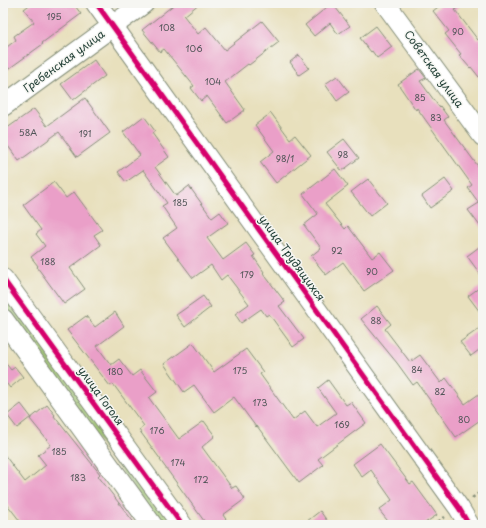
<svg xmlns="http://www.w3.org/2000/svg" width="486" height="528" font-family="'Playpen Sans',sans-serif">
  <style>
    .green { fill: #a3c974; stroke: #618354 }
    .building { fill: #ea9fc8 }
    .lines { fill: none; stroke-linecap: round; stroke-linejoin: round }
    .minor-casing { stroke: #848e78; stroke-width: 22 }
    .path { stroke: #848e78; stroke-width: 2.5; stroke-dasharray: 3 3; stroke-linecap: butt }
    .minor { stroke: #fff; stroke-width: 20 }
    .cycleway-casing { stroke: #f6f6f2; stroke-width: 8 }
    .cycleway { stroke: #d6006c; stroke-width: 5 }
    .labels { text-anchor: middle; stroke-width: 3; stroke-linejoin: round; paint-order: stroke }
    .number-label { font-size: 9px; fill: #525659 }
    .street-label { font-size: 11px; fill: #1f3d34; stroke: #f6f6f2 }
  </style>
  <rect width="100%" height="100%" fill="#f6f6f2"/>
  <filter id="ink" filterUnits="userSpaceOnUse"><feTurbulence type="fractalNoise" baseFrequency=".025" numOctaves="2"/><feDisplacementMap in="SourceGraphic" scale="8" xChannelSelector="R" yChannelSelector="G"/><feConvolveMatrix kernelMatrix="1 2 1 2 8 2 1 2 1" color-interpolation-filters="sRGB"/></filter>
  <filter id="wash" filterUnits="userSpaceOnUse"><feTurbulence type="fractalNoise" baseFrequency=".012" numOctaves="4" result="noise"/><feDisplacementMap in="SourceGraphic" scale="16" xChannelSelector="R" yChannelSelector="G"/><feGaussianBlur stdDeviation="0.9" result="paint"/><feColorMatrix in="noise" values="0 0 0 0 0 0 0 0 0 0 0 0 0 0 0 0 0 1.4 0 .05"/><feComposite in="paint" operator="in"/></filter>
  <g filter="url(#wash)">
    <rect width="100%" height="100%" fill="#e8e0bd"/>
    <!-- green -->
    <path class="green" d="M3,288L177,525H161L3,309Z"/>
    <g id="blocks">
      <!-- building -->
      <path class="building" d="M32,3H73L81,14L42,43L43,44L3,73V50L16,40L14,36L34,22L24,9Z
        M176,3H200L184,16L198,34L206,27L225,50L262,21L279,42L249,65L248,64L225,82L245,110L227,123L207,96L201,101L191,88L194,86L164,49L160,52L142,30Z
        M332,3L350,26L338,34L330,23L314,36L305,25Z
        M443,3H463L455,10L478,40L483,36V82L471,67L470,68L459,55L461,54L445,34L449,31L433,11Z
        M376,26L392,47L377,58L372,51L371,52L360,38Z
        M299,55L309,68L299,75L290,62Z
        M94,60L105,76L73,100L61,84Z
        M419,69L426,78L420,81L439,107L440,106L448,117L444,120L483,173V230L468,210L479,203L468,188L472,185L417,108L416,110L398,84Z
        M337,76L349,92L337,101L325,84Z
        M85,98L110,133L77,157L59,132L19,161L8,146L3,150V131L34,109L47,126Z
        M271,113L290,139L295,135L311,155L276,183L260,162L274,151L255,125Z
        M144,116L155,131L152,133L169,157L155,167L176,196L189,186L212,218L220,212L228,223L207,238L223,260L246,243L255,255L253,256L264,272L263,273L285,302L279,306L304,339L293,347L269,314L266,316L261,309L241,323L235,314L249,304L227,275L221,280L211,265L193,278L163,238L177,228L162,206L167,203L143,170L126,182L118,172L140,155L123,132Z
        M344,139L359,158L342,171L327,152Z
        M335,169L348,186L325,204L345,229L348,226L372,258L380,252L394,270L364,291L343,262L326,275L311,256L321,248L304,225L318,214L303,194Z
        M368,179L387,203L370,216L351,192Z
        M445,179L454,191L430,208L422,196Z
        M54,182L66,198L74,192L102,230L94,235L101,245L70,268L85,289L64,304L37,267L38,266L31,257L45,246L36,234L41,230L23,205Z
        M483,244V278L467,256Z
        M483,285V316L468,296Z
        M203,296L211,307L185,327L176,315Z
        M377,306L391,324L385,329L410,362L420,355L441,383L446,378L465,404L483,391V418L456,437L417,382L413,385L397,363L361,319Z
        M115,312L124,326L97,346L111,365L119,359L132,376L140,370L157,392L149,398L179,439L204,421L215,436L202,447L232,488L236,486L245,499L223,515L230,525H207L160,460H161L139,430L144,426L113,384L110,386L67,330L86,316L95,327Z
        M483,326V347L471,356L460,342Z
        M193,343L214,372L246,349L263,372L260,374L293,420L305,411L317,427L336,413L318,388L328,380L346,405L351,402L366,423L318,459L323,465L299,483L257,426L256,427L234,397L214,412L194,385L184,392L164,364Z
        M3,360L11,370L15,367L23,377L10,388L3,379Z
        M21,404L31,417L17,428L7,415Z
        M47,405L55,415L54,416L100,474L98,476L136,525H23L3,499V453L25,482L46,465L38,455L51,445L30,419Z
        M380,444L410,484L413,482L437,515L422,525H391L379,510L392,500L371,470L362,477L353,464Z
        M320,511L330,525H302Z"/>
    </g>
  </g>
  <g filter="url(#ink)">
    <use href="#blocks" fill-opacity="0" stroke="#848e78" stroke-width="1"/>
    <g class="lines">
      <!-- minor casing -->
      <g class="minor-casing">
        <path id="minor" d="M96,3L459,508L469,525
          M385,3L483,136
          M3,106L144,3
          M3,279L182,525
          M3,319L152,525"/>
      </g>
      <!-- path -->
      <path class="path" d="M472,498L483,490
        M433,525L445,517"/>
      <!-- minor -->
      <use href="#minor" class="minor"/>
      <!-- cycleway casing -->
      <g class="cycleway-casing">
        <path id="cycleway" d="M96,3L459,508L469,525
          M3,279L182,525"/>
      </g>
      <!-- cycleway -->
      <use href="#cycleway" class="cycleway"/>
    </g>
  </g>
  <g class="labels">
    <!-- number labels -->
    <g class="number-label">
      <text x="54" y="20">195</text>
      <text x="167" y="31">108</text>
      <text x="458" y="35">90</text>
      <text x="194" y="52">106</text>
      <text x="213" y="85">104</text>
      <text x="420" y="101">85</text>
      <text x="436" y="121">83</text>
      <text x="28" y="136">58А</text>
      <text x="85" y="137">191</text>
      <text x="343" y="158">98</text>
      <text x="285" y="162">98/1</text>
      <text x="180" y="206">185</text>
      <text x="337" y="254">92</text>
      <text x="48" y="265">188</text>
      <text x="372" y="275">90</text>
      <text x="247" y="278">179</text>
      <text x="376" y="324">88</text>
      <text x="417" y="373">84</text>
      <text x="240" y="374">175</text>
      <text x="115" y="375">180</text>
      <text x="440" y="395">82</text>
      <text x="260" y="406">173</text>
      <text x="464" y="423">80</text>
      <text x="342" y="428">169</text>
      <text x="157" y="434">176</text>
      <text x="59" y="455">185</text>
      <text x="178" y="466">174</text>
      <text x="78" y="481">183</text>
      <text x="201" y="483">172</text>
    </g>
    <!-- street labels -->
    <g class="street-label">
      <text transform="translate(64 61) rotate(-36)" y="4">Гребенская улица</text>
      <text transform="translate(434 69) rotate(54)" y="4">Советская улица</text>
      <text transform="translate(292 258) rotate(54)" y="4">улица Трудящихся</text>
      <text transform="translate(101 396) rotate(54)" y="4">улица Гоголя</text>
    </g>
  </g>
  <!-- margin -->
  <rect width="486" height="528" fill="none" stroke="#f6f6f2" stroke-width="16"/>
</svg>
